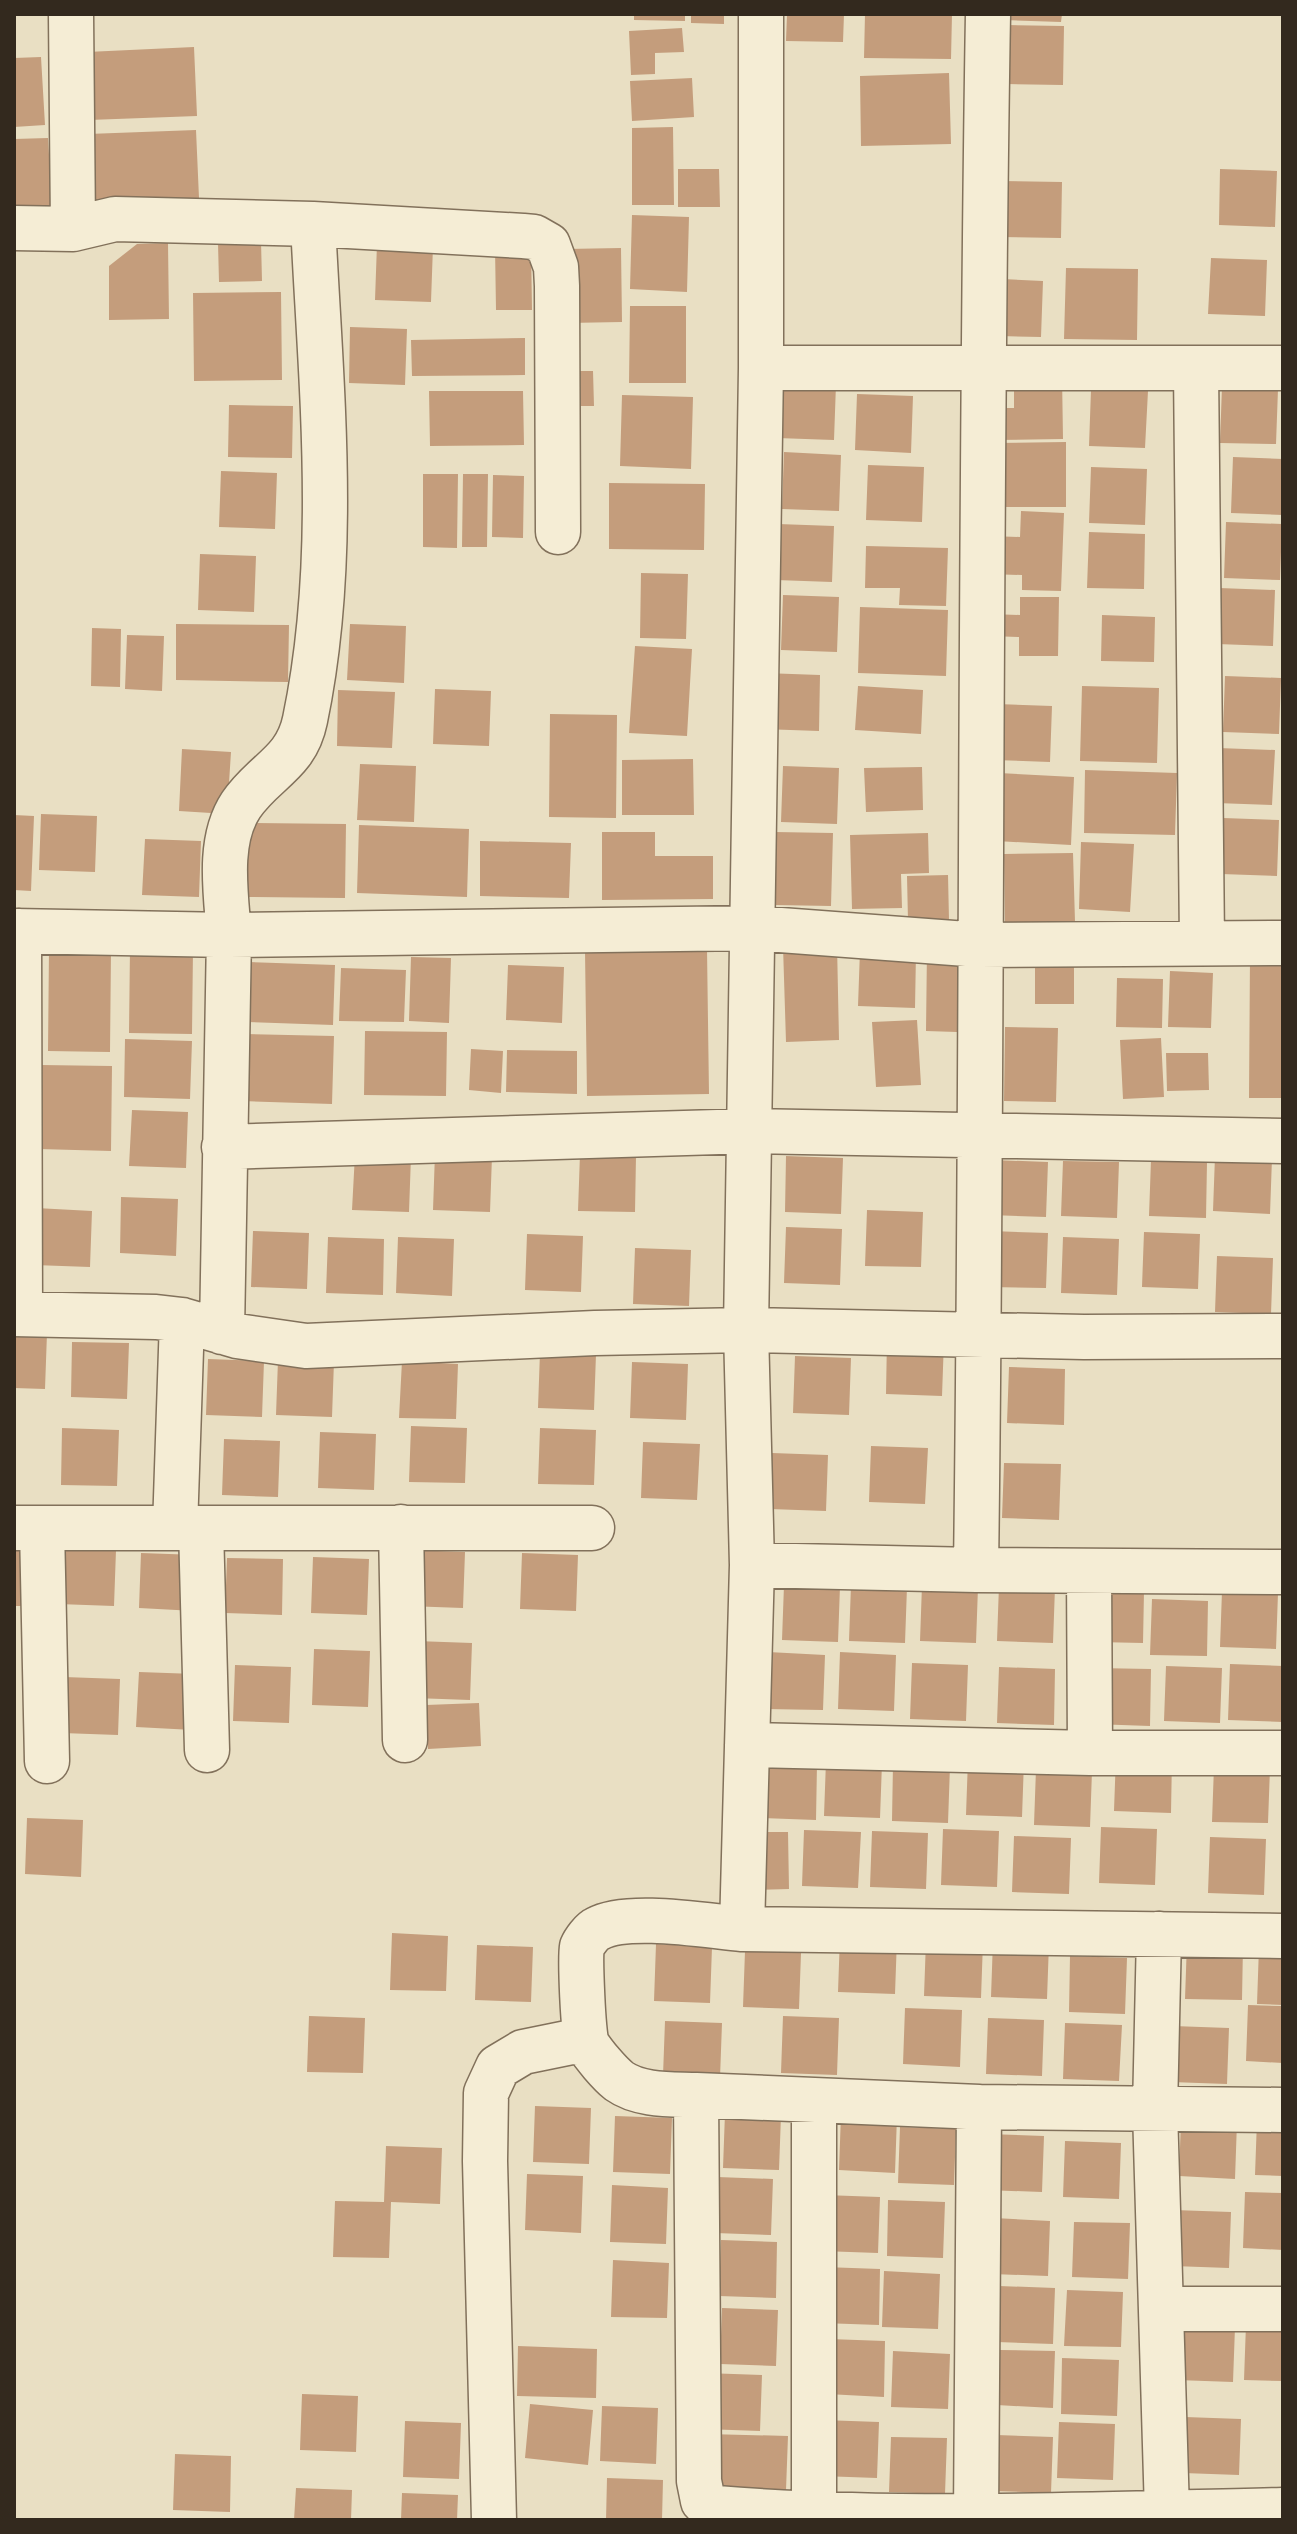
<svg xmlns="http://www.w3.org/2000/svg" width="1297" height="2534" font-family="'Playfair Display',serif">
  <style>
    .building { fill: #c49d7c }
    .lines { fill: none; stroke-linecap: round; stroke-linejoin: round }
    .minor-casing { stroke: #82715b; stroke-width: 47 }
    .minor { stroke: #f5edd5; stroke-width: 44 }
  </style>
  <rect width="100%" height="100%" fill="#e9dfc3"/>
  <!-- building -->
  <path class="building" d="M634,14H685V21L634,20Z
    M691,14H724V24L691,23Z
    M787,14H844L843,42L786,41Z
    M865,14H952L951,59L864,58Z
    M1005,14H1062L1061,22L1005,20Z
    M1008,25L1064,26L1063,85L1007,84Z
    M682,28L684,52L655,53V74L631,75L629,31Z
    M194,47L197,116L89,120L87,52Z
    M41,57L45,125L14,127V58Z
    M949,73L951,144L861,146L860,76Z
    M692,78L694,117L632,121L630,81Z
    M673,127L674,205H632V128Z
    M196,130L199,198L91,203L88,134Z
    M48,138L52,206L14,208V139Z
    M678,169H719L720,207H678Z
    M1220,169L1277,171L1275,227L1219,225Z
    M1000,181L1062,182L1061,238L999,237Z
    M632,215L689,217L687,292L630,289Z
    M261,241L262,281L219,282L218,243Z
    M168,243L169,319L109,320V266L137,244Z
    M377,244L433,246L431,302L375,300Z
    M495,247H531L532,310H496Z
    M621,248L622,322L567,323L566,249Z
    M1211,258L1267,260L1265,316L1208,314Z
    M1066,268L1138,269L1137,340L1064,339Z
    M1002,279L1043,281L1041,337L1000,336Z
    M281,292L282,380L194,381L193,293Z
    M630,306H686V383H629Z
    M350,327L407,329L405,385L349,383Z
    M525,338V375L412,376L411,340Z
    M564,371H593L594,406H565Z
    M1062,375L1063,439L993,440L992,408H1014V376Z
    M779,382L836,384L834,440L777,438Z
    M1222,386L1278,389L1276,444L1220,443Z
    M1091,390L1148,391L1145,448L1089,446Z
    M429,391H523L524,445L430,446Z
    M857,394L913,396L911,453L855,450Z
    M622,395L693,397L691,469L620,466Z
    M229,405L293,406L292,458L228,457Z
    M1066,442V507H993L992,443Z
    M784,452L841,455L839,511L782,509Z
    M1233,457L1283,459V515L1231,513Z
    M868,465L924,467L922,522L866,520Z
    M1091,467L1147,469L1145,525L1089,523Z
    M221,471L277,473L275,529L219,527Z
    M423,474H458L457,548L423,547Z
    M463,474H488L487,547H462Z
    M493,475L524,476L523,538L492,537Z
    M609,483L705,484L704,550L609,549Z
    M1021,511L1064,513L1061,591L1022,590V575L989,574L990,536L1020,537Z
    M1226,522L1282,524L1280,580L1224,578Z
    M778,524L834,526L832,582L776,580Z
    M1089,532L1145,534L1144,589L1087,588Z
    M866,546L948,548L946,606L899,605L900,588H865Z
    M200,554L256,556L254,612L198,610Z
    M641,573L688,574L686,639L640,638Z
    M1219,588L1275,590L1273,646L1217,644Z
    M783,595L839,597L837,652L781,650Z
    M1020,597H1059L1058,656H1019V637L990,636L991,614L1020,615Z
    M860,607L948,610L946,676L858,673Z
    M1102,615L1155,617L1154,662L1101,661Z
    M176,624L289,625L288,682L176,680Z
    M350,624L406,626L404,683L347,680Z
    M92,628L121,629L120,687L91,686Z
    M127,635L164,636L162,691L125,689Z
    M635,646L692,649L687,736L629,733Z
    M764,673L820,675L819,731L762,729Z
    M1225,676L1281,678L1279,734L1223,732Z
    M858,686L923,690L921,734L855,730Z
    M1082,686L1159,688L1157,763L1080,761Z
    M435,689L491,691L489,746L433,744Z
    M338,690L395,692L392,748L337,746Z
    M996,704L1052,706L1050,762L994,760Z
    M550,714L617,715L616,818L549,817Z
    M1218,748L1275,750L1272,805L1216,803Z
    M182,749L231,752L227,814L179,811Z
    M693,759L694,815H622V760Z
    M360,764L416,766L414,822L357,820Z
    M783,766L839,768L837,824L781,822Z
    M922,767L923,810L866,812L864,768Z
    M1085,770L1177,773L1175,835L1084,833Z
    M999,773L1074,777L1071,845L996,841Z
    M41,814L97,816L95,872L39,870Z
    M14,815L34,816L31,891L14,890Z
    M1223,818L1279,820L1277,876L1221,874Z
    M246,823L346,824L345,898L245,897Z
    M359,825L469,829L467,897L357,893Z
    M602,832H655V856H713V899L602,900Z
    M775,832L833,833L831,906L775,905Z
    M928,833L929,873L901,874L902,908L852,909L850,835Z
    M145,839L201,841L199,897L142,895Z
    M480,841L571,843L569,898L480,896Z
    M1081,842L1134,844L1130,912L1079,909Z
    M1073,853L1075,922L1005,924L1004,854Z
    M948,875L949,920L908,921L907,876Z
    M837,944L839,1040L786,1042L783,946Z
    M130,948L193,949L192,1034L129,1033Z
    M927,948L958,949L957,1032L926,1031Z
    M49,949L111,950L110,1052L48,1051Z
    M707,949L709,1094L587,1096L585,951Z
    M860,950L916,952L915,1008L858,1006Z
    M1250,956L1283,957V1098H1249Z
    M411,957L451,958L449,1023L409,1021Z
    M1074,961V1004H1035V962Z
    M248,962L335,965L333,1025L246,1022Z
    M508,965L564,967L562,1023L506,1020Z
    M341,968L406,970L404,1022L339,1021Z
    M1170,971L1213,973L1211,1028L1168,1027Z
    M1117,978L1163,979L1162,1028L1116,1027Z
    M917,1020L921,1085L876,1087L872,1022Z
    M1005,1027L1058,1028L1056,1102L1004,1101Z
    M365,1031L447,1032L446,1096L364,1095Z
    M245,1034L334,1036L332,1104L242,1101Z
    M1161,1038L1164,1097L1123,1099L1120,1040Z
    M125,1039L192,1041L190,1099L124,1097Z
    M471,1049L503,1051L501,1093L469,1090Z
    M507,1050L577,1051V1094L506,1092Z
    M1166,1053H1208L1209,1090L1167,1091Z
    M41,1065L112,1066L111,1151L39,1149Z
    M132,1110L188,1112L186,1168L129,1166Z
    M435,1153L492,1156L490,1212L433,1210Z
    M355,1154L411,1156L409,1212L352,1210Z
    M580,1154L636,1156L635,1212L578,1211Z
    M786,1156L843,1158L841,1214L785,1212Z
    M1215,1156L1272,1158L1270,1214L1213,1211Z
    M992,1160L1048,1162L1046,1217L990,1215Z
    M1151,1160L1207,1162L1206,1218L1149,1216Z
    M1063,1161L1119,1162L1117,1218L1061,1216Z
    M121,1197L178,1199L176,1256L120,1253Z
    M36,1208L92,1211L90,1267L34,1265Z
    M867,1210L923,1212L921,1267L865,1266Z
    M786,1227L842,1229L840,1285L784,1283Z
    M253,1231L309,1233L307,1289L251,1287Z
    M991,1231L1048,1233L1046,1288L989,1287Z
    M1144,1232L1200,1234L1198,1289L1142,1287Z
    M527,1234L583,1236L581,1292L525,1290Z
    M328,1237L384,1239L383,1295L326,1293Z
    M398,1237L454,1239L452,1296L396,1293Z
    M1063,1237L1119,1239L1117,1295L1061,1293Z
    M635,1248L691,1250L689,1306L633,1304Z
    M1217,1256L1273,1258L1271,1314L1215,1312Z
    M14,1332L47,1333L45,1389L14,1388Z
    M887,1338L944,1340L942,1396L886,1394Z
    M72,1342L129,1343L127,1399L71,1397Z
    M540,1352L596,1354L594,1410L538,1408Z
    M795,1356L851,1358L849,1415L793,1413Z
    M208,1359L264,1361L262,1417L206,1415Z
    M278,1360L334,1361L332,1417L276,1415Z
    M402,1361L458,1364L456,1419L399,1418Z
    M632,1362L688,1364L686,1420L630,1418Z
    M1009,1367L1065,1369L1064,1425L1007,1423Z
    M411,1426L467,1428L465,1483L409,1482Z
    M62,1428L119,1430L117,1486L61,1485Z
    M540,1428L596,1430L594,1485L538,1484Z
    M320,1432L376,1434L374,1490L318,1488Z
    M224,1439L280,1441L278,1497L222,1495Z
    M643,1442L700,1444L697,1500L641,1498Z
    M871,1446L928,1448L925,1504L869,1502Z
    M772,1453L828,1455L826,1511L770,1509Z
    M1004,1463L1061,1464L1059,1520L1002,1518Z
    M60,1547L116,1550L114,1606L58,1604Z
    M14,1549L30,1550L28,1606H14Z
    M409,1550L465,1552L463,1608L407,1606Z
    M141,1553L197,1555L195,1611L139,1608Z
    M522,1553L578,1555L576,1611L520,1609Z
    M313,1557L369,1559L367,1615L311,1613Z
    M227,1558L283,1559L282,1615L225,1613Z
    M784,1585L840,1586L838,1642L782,1640Z
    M851,1585L907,1587L905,1643L849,1641Z
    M922,1585L978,1587L976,1643L920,1641Z
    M999,1585L1055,1587L1053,1643L997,1641Z
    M1098,1590L1144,1591L1143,1643L1097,1642Z
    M1222,1591L1278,1593L1276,1649L1220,1647Z
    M1152,1599L1208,1601L1207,1656L1150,1655Z
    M416,1641L472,1643L470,1700L414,1698Z
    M314,1649L370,1651L368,1707L312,1705Z
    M768,1652L825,1655L823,1710L766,1709Z
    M840,1652L896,1655L894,1711L838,1709Z
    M912,1663L968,1665L966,1721L910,1719Z
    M1230,1664L1283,1666V1722L1228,1720Z
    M235,1665L291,1667L289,1723L233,1721Z
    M1166,1666L1222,1668L1220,1723L1164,1721Z
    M999,1667L1055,1669L1054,1725L997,1723Z
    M1095,1668L1151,1669L1150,1726L1093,1724Z
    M139,1672L195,1674L193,1730L136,1727Z
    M64,1677L120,1679L118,1735L62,1733Z
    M479,1703L481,1746L428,1749L426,1705Z
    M1116,1755L1172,1757L1171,1813L1114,1811Z
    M968,1759L1024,1761L1022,1817L966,1815Z
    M826,1761L882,1763L880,1818L824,1816Z
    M761,1762L817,1764L816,1820L759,1818Z
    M893,1764L950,1766L948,1823L892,1821Z
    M1214,1766L1270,1768L1268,1823L1212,1822Z
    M1036,1769L1092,1771L1090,1827L1034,1825Z
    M27,1818L83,1820L81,1877L25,1874Z
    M1101,1827L1157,1829L1155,1885L1099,1883Z
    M943,1829L999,1831L997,1887L941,1885Z
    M804,1830L861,1832L858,1888L802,1886Z
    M872,1831L928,1833L926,1889L870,1887Z
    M753,1832H788L789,1889L755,1890Z
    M1014,1836L1071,1838L1069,1894L1012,1892Z
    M1210,1837L1266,1839L1264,1895L1208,1893Z
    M392,1933L448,1936L446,1991L390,1990Z
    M840,1936L897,1938L895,1994L838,1992Z
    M926,1940L983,1942L981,1998L924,1996Z
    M993,1940L1049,1943L1047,1999L991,1997Z
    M1187,1942L1243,1945L1242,2000L1185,1999Z
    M656,1944L712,1947L710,2003L654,2001Z
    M477,1945L533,1947L531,2002L475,2000Z
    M1259,1947L1283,1949V2005L1257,2004Z
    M745,1951L801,1953L799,2009L743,2007Z
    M1070,1956L1127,1958L1125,2014L1069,2012Z
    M1248,2005L1283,2006V2063L1246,2061Z
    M905,2008L962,2010L960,2067L903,2064Z
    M309,2016L365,2018L363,2073L307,2072Z
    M783,2016L839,2018L837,2075L781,2073Z
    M988,2018L1044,2020L1042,2076L986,2074Z
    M665,2021L722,2023L720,2078L663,2076Z
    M1065,2023L1122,2025L1119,2081L1063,2079Z
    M1173,2026L1229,2028L1227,2084L1171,2082Z
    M535,2106L591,2108L589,2164L533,2162Z
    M725,2113L781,2115L779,2170L723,2168Z
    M841,2114L897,2116L895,2173L839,2170Z
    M615,2116L672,2118L670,2174L613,2172Z
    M1181,2120L1237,2122L1235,2179L1179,2176Z
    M1257,2120H1283V2176L1255,2175Z
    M900,2127L956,2129L954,2185L898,2183Z
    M988,2134L1044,2136L1042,2192L986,2190Z
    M1065,2141L1121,2143L1119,2199L1063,2197Z
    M386,2146L442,2148L440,2204L391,2202L389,2258L333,2257L335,2201L384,2202Z
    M527,2174L583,2176L581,2233L525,2230Z
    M717,2177L773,2179L771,2235L715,2233Z
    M612,2185L668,2188L666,2244L610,2242Z
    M1245,2192L1283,2193V2250L1243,2248Z
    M824,2195L880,2197L878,2253L822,2251Z
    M888,2200L945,2202L943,2258L887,2256Z
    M1174,2210L1231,2212L1229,2268L1173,2266Z
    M994,2218L1050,2221L1048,2276L992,2274Z
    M1074,2222L1130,2223L1128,2279L1072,2277Z
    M721,2240L777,2242L776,2298L719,2296Z
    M613,2260L669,2263L667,2318L611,2317Z
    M824,2267L880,2269L879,2325L822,2323Z
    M884,2271L940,2274L938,2329L882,2327Z
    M999,2286L1055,2288L1053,2344L997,2342Z
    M1067,2290L1123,2292L1121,2347L1064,2346Z
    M722,2308L778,2310L776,2366L720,2364Z
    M1179,2324L1235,2327L1233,2382L1177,2380Z
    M1246,2324L1283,2325V2381L1244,2380Z
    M829,2339L885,2341L884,2397L827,2394Z
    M518,2346L597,2349L596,2398L517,2396Z
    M999,2350L1055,2351L1053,2408L997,2405Z
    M893,2351L950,2354L948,2409L891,2407Z
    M1062,2358L1119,2360L1117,2416L1061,2414Z
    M705,2373L762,2375L760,2431L704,2429Z
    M302,2394L358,2396L356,2452L300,2450Z
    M530,2404L593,2410L588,2465L525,2458Z
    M602,2406L658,2408L656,2464L600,2461Z
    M1185,2417L1241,2419L1239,2475L1183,2473Z
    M823,2420L879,2422L877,2478L821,2476Z
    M405,2421L461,2423L459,2479L403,2477Z
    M1059,2422L1115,2424L1113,2480L1057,2478Z
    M708,2434L788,2436L786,2490L707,2489Z
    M996,2435L1053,2437L1051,2493L994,2491Z
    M891,2437L947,2438L945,2494L889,2492Z
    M175,2454L231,2456L230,2512L173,2510Z
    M607,2478L663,2480L662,2520H606Z
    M296,2488L352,2490L351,2520H294Z
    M402,2493L458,2495L457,2520H401Z"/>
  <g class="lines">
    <!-- minor casing -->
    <g class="minor-casing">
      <path id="minor" d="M71,14L73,229L115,219L313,224
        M14,228L73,229
        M761,368H1283
        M1196,369L1202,942
        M14,931L229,935L754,928L980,945L1283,943
        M19,931L20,1314
        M224,1147L751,1131L1283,1141
        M14,1314L156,1317L182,1320L237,1336L306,1346L595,1333L746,1330L1084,1337L1283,1336
        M222,1332L229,935C226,894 217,841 241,805C264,771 296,764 305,720C339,557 321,389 313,224L523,236L534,237L548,245L556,267L557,286L558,532
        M401,1527L405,1740
        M14,1528H592
        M42,1528L47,1761
        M175,1528L182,1320
        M201,1528L207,1750
        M752,1565L746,1330L761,368V14
        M976,1570C983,1052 979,533 988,14
        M1089,1571L1090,1753
        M1283,1572L976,1570L752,1565L742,1929L1283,1936
        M747,1745L1090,1753H1283
        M742,1929C707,1926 627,1912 597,1929C592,1931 584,1942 582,1947C580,1957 583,2036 587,2044C594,2055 609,2073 619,2081C640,2096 672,2094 696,2095L699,2481L703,2501L716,2508C904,2523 1094,2514 1283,2510
        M1159,1934L1155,2110L1167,2512
        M696,2095L979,2107L976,2517
        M814,2100V2515
        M979,2107L1283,2110
        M1163,2309H1283
        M494,2520L485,2161L486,2093L498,2067L523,2052L572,2042L586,2043"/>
    </g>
    <!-- minor -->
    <use href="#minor" class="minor"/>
  </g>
  <!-- border -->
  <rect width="1297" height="2534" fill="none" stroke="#33291e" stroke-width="32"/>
</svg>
